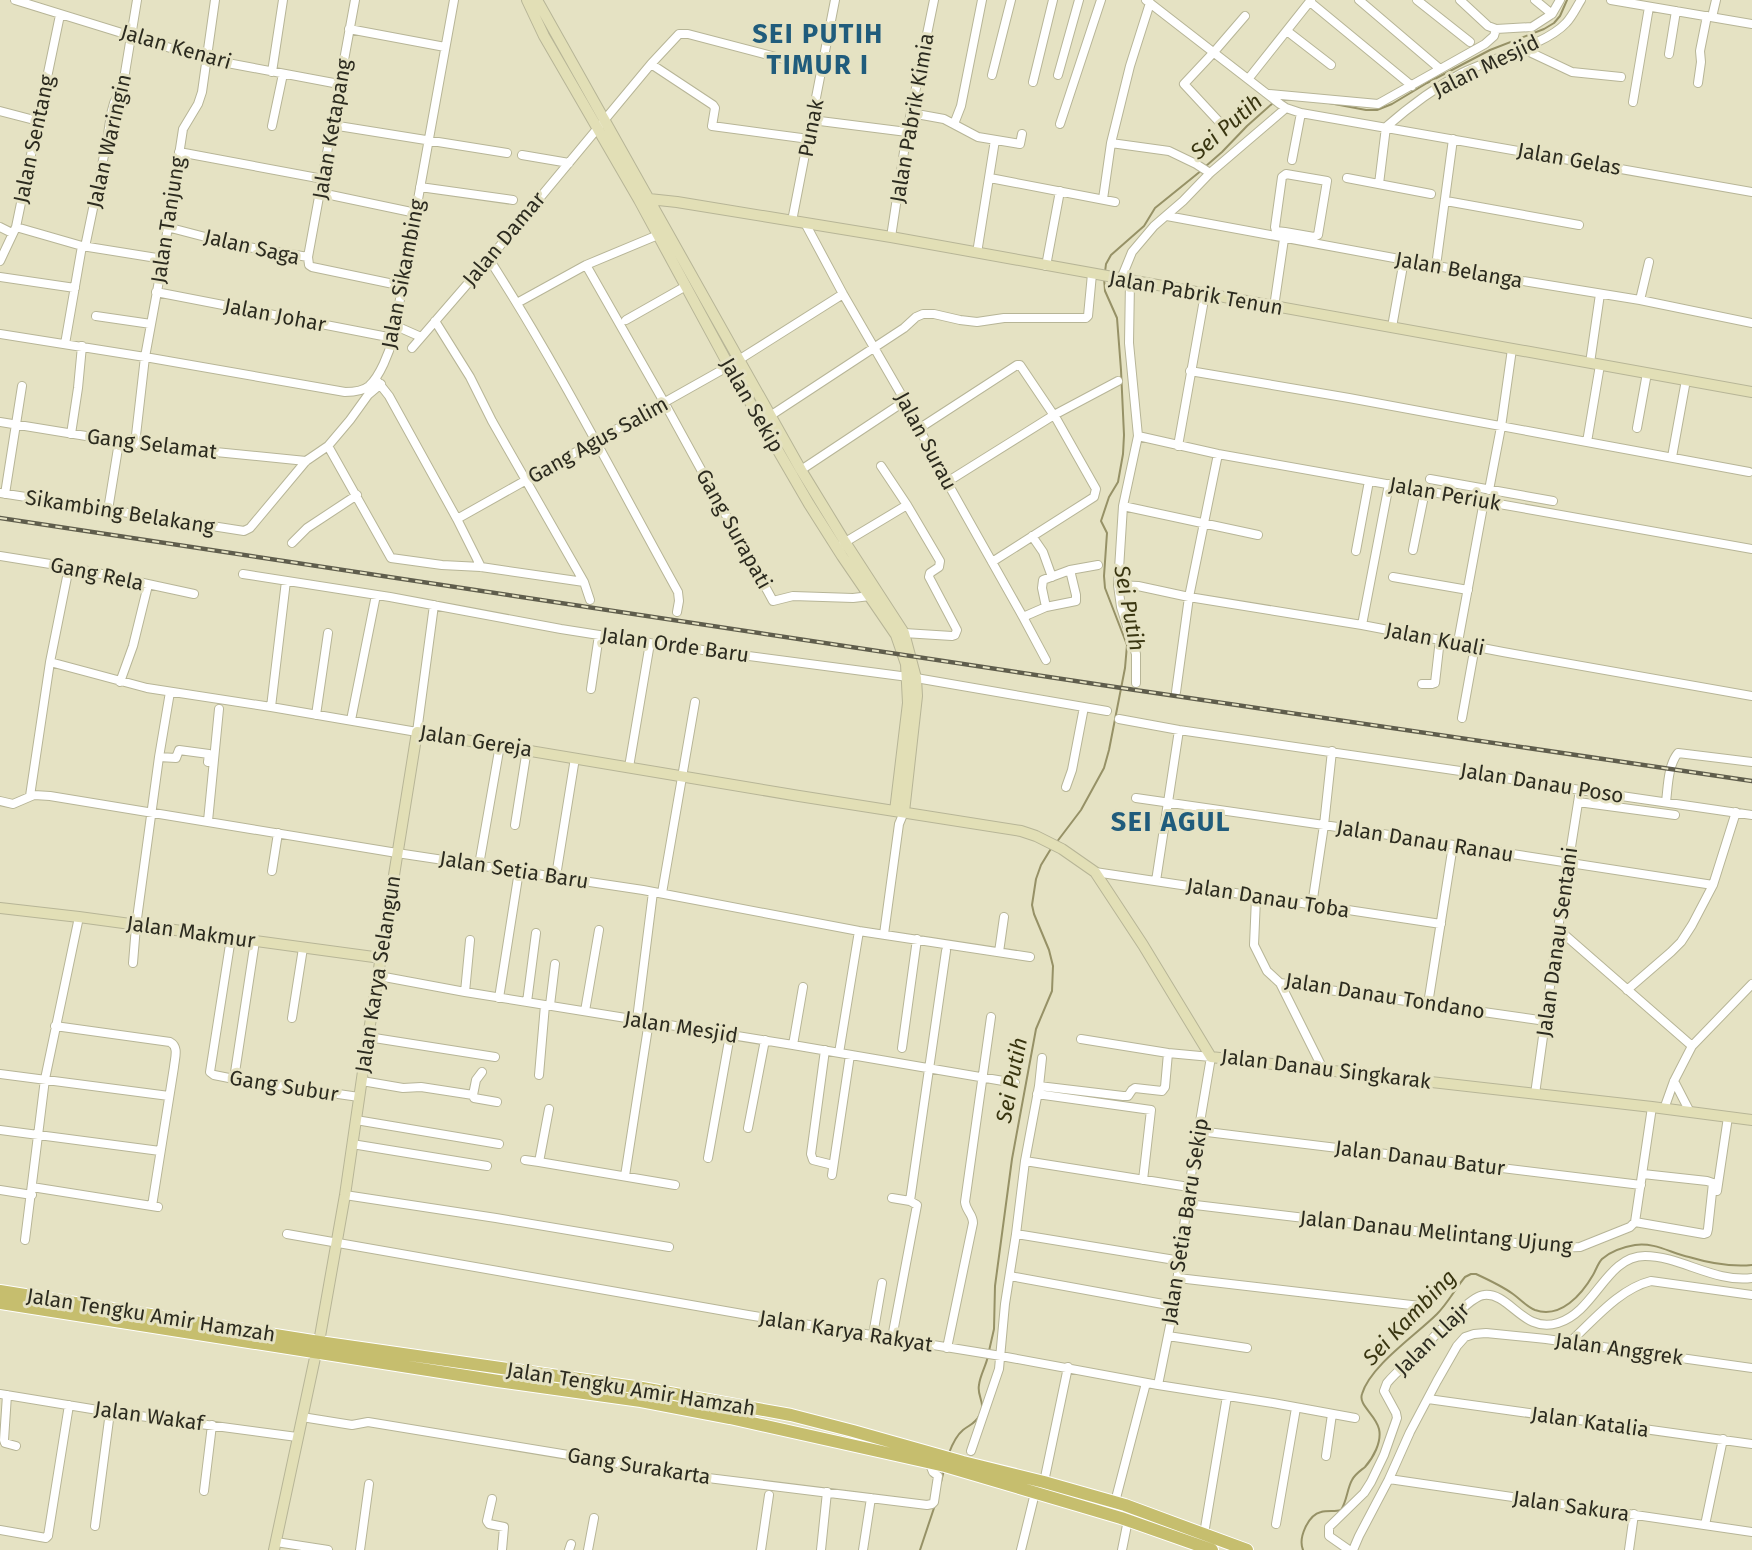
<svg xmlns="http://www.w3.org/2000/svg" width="1752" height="1550" font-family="'Fira Sans',sans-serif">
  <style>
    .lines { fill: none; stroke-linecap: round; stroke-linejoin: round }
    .stream { stroke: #969166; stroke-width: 2 }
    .street-casing { stroke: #b7b597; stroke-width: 10 }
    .secondary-casing { stroke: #b7b597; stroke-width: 12 }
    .primary-casing { stroke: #fff; stroke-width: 14 }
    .street { stroke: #fff; stroke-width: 8 }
    .secondary { stroke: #e2dfb6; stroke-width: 10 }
    .primary { stroke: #c6be6e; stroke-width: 12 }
    .rail-casing { stroke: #5f5d4c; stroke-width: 4.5 }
    .rail { stroke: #e5e2c3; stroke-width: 2; stroke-dasharray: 7; stroke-linecap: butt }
    .labels { text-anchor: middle; stroke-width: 6; stroke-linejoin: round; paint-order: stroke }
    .street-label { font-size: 21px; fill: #2c2b1f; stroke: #e5e2c3 }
    .water-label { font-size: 22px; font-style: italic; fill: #393510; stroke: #e5e2c3 }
    .district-label { font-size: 27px; font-weight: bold; letter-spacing: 1.5px; fill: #205c7c; stroke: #e5e2c3 }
  </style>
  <rect width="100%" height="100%" fill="#e5e2c3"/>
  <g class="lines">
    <!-- stream -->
    <path class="stream" d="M1329,103L1366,110H1377L1392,104L1427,83L1490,50L1544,29L1554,23L1560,16L1567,0
      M1206,166L1222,152L1247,126L1274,102
      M1105,272L1106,264L1111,255L1144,226L1155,208L1202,170
      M1056,843L1081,810L1104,768L1109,750L1125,668L1127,645L1105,588L1104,576L1107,533L1101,521L1109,497L1118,482L1123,454L1124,435L1121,370L1117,318L1105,291L1104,278
      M989,1351L994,1329L995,1286L1012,1159L1036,1029L1052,991L1053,966L1049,950L1034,914L1032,905L1036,879L1041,865L1052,847
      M982,1408C983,1400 977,1394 979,1385C980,1375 986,1366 988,1356
      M949,1453C952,1445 957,1435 963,1430C969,1425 975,1424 979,1416
      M941,1482L944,1470
      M920,1550L935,1505
      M1303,1550C1298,1538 1308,1515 1321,1512C1328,1510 1335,1512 1341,1510C1347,1501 1347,1489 1352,1480C1355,1474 1360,1471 1365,1467C1373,1458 1382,1442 1379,1429C1376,1415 1358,1405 1362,1394C1370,1366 1416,1335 1437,1314C1448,1303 1455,1289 1465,1277L1471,1274H1476C1489,1280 1502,1286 1513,1294C1520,1299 1527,1307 1535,1310C1561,1319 1582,1294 1593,1275C1596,1270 1598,1263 1602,1259C1612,1250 1623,1247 1635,1245C1654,1242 1671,1253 1689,1257C1709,1263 1731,1267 1752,1265"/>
    <!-- street casing -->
    <g class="street-casing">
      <path id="street" d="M15,0L206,59L339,84
        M1146,0L1280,104L1286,108L1301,113L1752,192
        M1359,0L1440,69
        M1417,0L1470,42
        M1460,0L1488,26L1496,29L1532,27L1552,14L1560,0
        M1535,0L1552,14
        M1611,0L1752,24
        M1310,2L1412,86
        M1712,17L1716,0
        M349,29L445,47
        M1287,31L1331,65
        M1521,48L1572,72L1621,77
        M1669,54L1676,11
        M651,64L713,105L715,108L712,126L809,139
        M272,72L283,0
        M992,75L1011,0
        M1058,75L1079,0
        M1249,78L1311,0
        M1033,82L1053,0
        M1698,83L1701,62L1700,51L1707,16
        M1269,94L1378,104L1485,44L1494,36L1496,29
        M1633,102L1649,7
        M0,111L38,121
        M911,113L944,119L978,137L1020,144L1022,134
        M812,120L907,132
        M954,124L961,106L982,0
        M1060,124L1101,0
        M332,125L507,153
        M272,126L283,74
        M1223,126L1184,84L1214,52L1245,16
        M1386,127C1410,106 1434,88 1462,73C1489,59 1546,45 1566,23C1572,17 1576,8 1581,0
        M1111,143L1169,151L1196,164L1210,173
        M179,152L323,179
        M522,155L569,163
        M1292,160L1301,113
        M990,178L1115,202
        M1347,178L1431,194
        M1379,184L1386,127
        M420,187L513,200
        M321,193L416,213
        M1103,199L1111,143L1130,66L1150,3
        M1446,201L1579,225
        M1167,216L1486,275L1640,300L1752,323
        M792,221L835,0
        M805,223L843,294L905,401L947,482L1023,617L1046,660
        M0,227L12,233
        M16,227L82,246L163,259
        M167,227L236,245L308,257L309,265L312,267L403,286
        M891,237L907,132L934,0
        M85,247L107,141L111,114L114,103L123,85L137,0
        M977,253L995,140
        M308,257L355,0
        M489,259C558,366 616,480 678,592L679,601L677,612
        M0,261L16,227L60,15
        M586,265L664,402L773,601L793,596L853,598L870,596
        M1046,266L1060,191
        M1436,266L1453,139
        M0,277L75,288
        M1121,279L1132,252L1154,226L1183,201L1210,173L1286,108
        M1130,281L1129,343L1138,436L1123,506L1118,585L1121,607L1136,654V683
        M156,292L393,338
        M1640,300L1649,262
        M517,303L586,265L658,235
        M1274,307L1285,232L1314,237L1318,235L1327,181L1286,174L1282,177L1275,227L1276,231L1285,232
        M96,316L151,324
        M626,320L686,286
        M396,326L421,337
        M1392,327L1404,260
        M0,334L145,357L345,392C352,392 363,391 369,386C380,376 389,353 393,338L454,0
        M65,344L82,246
        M412,348L489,259L651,64L679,34H688L822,69
        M1590,363L1600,294
        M1190,371L1349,398L1749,472
        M378,382L389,396L457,519L481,567
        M770,416L904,328L916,317L923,314H934L960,320L977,322L1004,318H1086L1088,316L1092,274
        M0,422L135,444L306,461
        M920,428L1017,365H1020L1057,420L1096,489L1094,497L992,562
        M1637,428L1647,373
        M71,434L78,388L82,346
        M1138,436L1218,454L1752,549
        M1587,442L1600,365
        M135,444L145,357L163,259L183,129L198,104L202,92L215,0
        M328,446L391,558L442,565L481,567L584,582L492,421L470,377L435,321
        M1178,446L1205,294
        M1672,457L1686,380
        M801,470L905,401
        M1430,479L1553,501
        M947,482L1054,415L1118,381
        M1489,490L1501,427L1512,349
        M0,493L244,531L250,528L306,461L328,446L350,420L368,395L381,384
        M5,494L22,386
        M1123,506L1258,535
        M108,510L119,442
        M457,519L729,366L843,294
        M1032,536L1043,552L1052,577
        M292,543L307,528L357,495
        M842,544L907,505L881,466
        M1413,550L1425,491
        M1356,551L1369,481
        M0,556L69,567L194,594
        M243,574L390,597L561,629L650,643L916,678L1107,711
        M1393,577L1468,590
        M584,582L590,600
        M1118,585L1138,586L1189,597L1362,625L1503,652L1752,696
        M1046,607L1042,588L1043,580L1070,570L1098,565
        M1023,617L1046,607L1076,601V595L1070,570
        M1362,625L1389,484
        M900,634L904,633L952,636L955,635L957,630L929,577L930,573L939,567L940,561L907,505
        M1458,642L1484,501
        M50,662L147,688L271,707L417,732L434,605
        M120,682L133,646L148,585
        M1422,684H1432L1435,683L1440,639
        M591,689L599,635
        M1176,692L1189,597L1218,454
        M271,707L286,581
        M316,715L328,633
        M1462,718L1475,646
        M1119,719L1179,730L1474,773L1580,790L1752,815
        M351,720L376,595
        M159,757L176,758L179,750L209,754L208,762
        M629,767L650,643
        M1066,787L1072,770L1084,707
        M30,796L50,662L69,567
        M1136,798L1324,825L1713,885
        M0,801L13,804L34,795L50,796L397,853L643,890L859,931L1030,957
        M1578,802L1675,815
        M1666,802C1668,786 1668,765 1678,753L1752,762
        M208,821L219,709
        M515,825L527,749
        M479,865L500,745
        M272,871L278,833
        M1095,872L1441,924
        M556,876L575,758
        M1156,881L1179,730
        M662,893L695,702
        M1256,898L1254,945L1267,971L1280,983L1546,1021
        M1312,905L1324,825L1332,751
        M1558,929L1692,1046
        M884,934L899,824L904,812
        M231,938L210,1072L214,1075L234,1079L359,1097
        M999,952L1004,917
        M133,963L136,926L159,757L170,692
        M379,976L465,992L793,1045L1015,1083
        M1280,983L1323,1069
        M1627,990L1671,952L1681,942L1692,925L1713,885L1736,812
        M465,992L470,940
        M499,998L519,871
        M527,1002L536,933
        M1428,1004L1453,845
        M550,1005L555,964
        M585,1011L599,930
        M292,1018L303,948
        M637,1019L653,892
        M55,1026L170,1042C179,1047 175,1057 174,1067L152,1206
        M368,1037L495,1057
        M1081,1039L1168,1053L1211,1057L1189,1187L1174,1306L1158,1385
        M793,1045L803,987
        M902,1048L917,939
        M825,1050L811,1154L813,1160L833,1165
        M839,1053L859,931
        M0,1074L169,1096
        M539,1075L545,1005
        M234,1079L255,941
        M362,1081L403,1088L421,1087L473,1095L474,1098L497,1102
        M1674,1081L1690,1112
        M1039,1086L1042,1058
        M1037,1094L1151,1110L1143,1180
        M1535,1094L1558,929L1580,790
        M473,1095L476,1080L482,1072
        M1664,1109L1674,1081L1692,1046L1752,984
        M356,1120L499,1144
        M748,1128L765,1040
        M0,1130L160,1151
        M1199,1131L1641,1185
        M352,1144L487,1166
        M708,1158L730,1035
        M525,1160L539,1162L549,1109
        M1025,1161L1189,1187
        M539,1162L675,1185
        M832,1175L850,1055
        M625,1176L649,1021
        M32,1187L158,1207
        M0,1190L32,1195
        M1717,1191L1728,1117
        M345,1195L496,1218L669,1247
        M910,1201L946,951
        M1187,1204L1557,1248L1580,1247L1630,1227L1635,1222L1652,1107
        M1635,1222L1704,1234L1707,1233L1708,1229L1713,1183L1707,1181L1643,1174
        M287,1234L748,1315L1001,1356L1158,1385L1273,1403L1355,1418
        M1016,1234L1181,1261
        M25,1240L45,1079L79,917
        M1010,1276L1174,1306
        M1178,1278L1420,1306
        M873,1335L882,1283
        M1168,1336L1247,1348
        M892,1338L917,1205L910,1201L892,1198
        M1570,1342C1594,1320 1619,1289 1651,1281L1752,1295
        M947,1348L973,1223C973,1214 966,1211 965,1202L991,1017
        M0,1394L110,1412L297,1437
        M7,1395L4,1440L5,1443L16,1446
        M1428,1399L1752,1444
        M302,1417L352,1425L368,1422L708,1478L927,1505L932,1504L934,1502L938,1476L933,1472L929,1462
        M971,1451L999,1369L1005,1304L1016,1234L1025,1161L1039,1086L1123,1096H1128L1132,1090L1135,1088L1162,1091L1165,1087L1168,1053
        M1326,1456L1332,1414
        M1389,1479C1510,1497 1631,1515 1752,1532
        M1044,1482L1068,1367
        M204,1491L212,1425
        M492,1499L487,1521L489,1524L504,1527L502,1550
        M1115,1502L1146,1383
        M1276,1524L1296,1408
        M1705,1525L1723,1439
        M95,1526L110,1412
        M0,1530L46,1538L48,1536L69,1405
        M1204,1534L1227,1396
        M276,1542L328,1550
        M360,1550L369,1484
        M569,1550L571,1544
        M588,1550L594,1518
        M761,1550L769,1495
        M821,1550L827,1492
        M863,1550L871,1498
        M1021,1550L1035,1493
        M1122,1550L1128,1520
        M1349,1550L1329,1536V1527L1364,1493L1371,1482L1384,1455L1397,1418L1396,1413L1384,1391L1387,1383C1397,1371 1409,1362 1420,1351C1433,1339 1469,1296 1484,1295C1510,1292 1523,1334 1558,1323C1596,1311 1606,1256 1645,1256C1680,1256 1715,1283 1752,1278
        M1353,1550L1359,1536L1389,1479L1410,1432L1437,1381L1457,1346L1465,1337L1474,1334L1486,1333L1546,1339L1752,1368
        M1629,1550L1634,1514"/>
    </g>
    <!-- secondary casing -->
    <g class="secondary-casing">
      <path id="secondary" d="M527,0L544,36L639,200L729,366L809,504L842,556L896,635L906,664L908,703L895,811
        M537,0L801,470L845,542L904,633L916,678L917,696L904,812
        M639,200L649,199L677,202L891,237L1752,392
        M0,908L79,917L381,958
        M319,1342L345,1195L368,1037L417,732L799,796L1021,831L1036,836L1062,849L1095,872L1143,945L1211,1057L1652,1107L1752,1120
        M274,1550L316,1353"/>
    </g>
    <!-- primary casing -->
    <g class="primary-casing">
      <path id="primary" d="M0,1291L319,1342L642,1388L791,1415L853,1431L963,1462L1044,1482L1125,1505L1247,1550
        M0,1303L498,1381L641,1401L730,1418L945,1466L1121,1518L1212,1550"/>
    </g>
    <!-- street -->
    <use href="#street" class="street"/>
    <!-- secondary -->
    <use href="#secondary" class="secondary"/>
    <!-- primary -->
    <use href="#primary" class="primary"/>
    <!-- rail casing -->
    <g class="rail-casing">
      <path id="rail" d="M0,518L1135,690L1752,781"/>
    </g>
    <!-- rail -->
    <use href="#rail" class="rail"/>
  </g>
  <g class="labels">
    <!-- street labels -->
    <g class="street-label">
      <text transform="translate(176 47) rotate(16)" y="7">Jalan Kenari</text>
      <text transform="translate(1486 66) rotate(-26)" y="7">Jalan Mesjid</text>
      <text transform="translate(912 118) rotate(-80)" y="7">Jalan Pabrik Kimia</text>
      <text transform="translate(811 128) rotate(-79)" y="7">Punak</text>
      <text transform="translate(332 129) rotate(-80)" y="7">Jalan Ketapang</text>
      <text transform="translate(34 139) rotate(-78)" y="7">Jalan Sentang</text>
      <text transform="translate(109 141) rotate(-77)" y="7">Jalan Waringin</text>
      <text transform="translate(1569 159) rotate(10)" y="7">Jalan Gelas</text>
      <text transform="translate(168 220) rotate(-81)" y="7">Jalan Tanjung</text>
      <text transform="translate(504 239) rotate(-50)" y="7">Jalan Damar</text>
      <text transform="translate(252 247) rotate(13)" y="7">Jalan Saga</text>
      <text transform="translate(1459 270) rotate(10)" y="7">Jalan Belanga</text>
      <text transform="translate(403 274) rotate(-79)" y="7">Jalan Sikambing</text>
      <text transform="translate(1196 293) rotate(10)" y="7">Jalan Pabrik Tenun</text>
      <text transform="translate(275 315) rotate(11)" y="7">Jalan Johar</text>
      <text transform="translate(752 405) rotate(60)" y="7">Jalan Sekip</text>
      <text transform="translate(598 440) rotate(-29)" y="7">Gang Agus Salim</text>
      <text transform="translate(926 441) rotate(62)" y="7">Jalan Surau</text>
      <text transform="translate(152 444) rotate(7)" y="7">Gang Selamat</text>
      <text transform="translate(1445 494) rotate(10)" y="7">Jalan Periuk</text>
      <text transform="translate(120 512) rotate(9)" y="7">Sikambing Belakang</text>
      <text transform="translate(734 529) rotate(61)" y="7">Gang Surapati</text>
      <text transform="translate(97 574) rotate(12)" y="7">Gang Rela</text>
      <text transform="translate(1435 639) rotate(11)" y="7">Jalan Kuali</text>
      <text transform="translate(675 645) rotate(8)" y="7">Jalan Orde Baru</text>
      <text transform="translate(476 741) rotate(9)" y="7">Jalan Gereja</text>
      <text transform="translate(1542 783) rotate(9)" y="7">Jalan Danau Poso</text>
      <text transform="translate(1425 841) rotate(9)" y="7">Jalan Danau Ranau</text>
      <text transform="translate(514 870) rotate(9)" y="7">Jalan Setia Baru</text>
      <text transform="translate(1268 898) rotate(9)" y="7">Jalan Danau Toba</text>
      <text transform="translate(191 932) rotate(8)" y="7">Jalan Makmur</text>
      <text transform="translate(1557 942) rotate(-82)" y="7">Jalan Danau Sentani</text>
      <text transform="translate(378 974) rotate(-81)" y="7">Jalan Karya Selangun</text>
      <text transform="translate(1385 996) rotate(9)" y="7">Jalan Danau Tondano</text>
      <text transform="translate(681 1027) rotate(9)" y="7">Jalan Mesjid</text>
      <text transform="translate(1326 1069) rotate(7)" y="7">Jalan Danau Singkarak</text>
      <text transform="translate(284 1086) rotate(9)" y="7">Gang Subur</text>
      <text transform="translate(1420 1158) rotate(7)" y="7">Jalan Danau Batur</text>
      <text transform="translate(1185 1221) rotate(-81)" y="7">Jalan Setia Baru Sekip</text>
      <text transform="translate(1436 1232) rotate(6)" y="7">Jalan Danau Melintang Ujung</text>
      <text transform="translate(151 1315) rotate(9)" y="7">Jalan Tengku Amir Hamzah</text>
      <text transform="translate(846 1331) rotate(9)" y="7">Jalan Karya Rakyat</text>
      <text transform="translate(1432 1339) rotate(-44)" y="7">Jalan Llajr</text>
      <text transform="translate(1619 1349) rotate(8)" y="7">Jalan Anggrek</text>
      <text transform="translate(631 1389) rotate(9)" y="7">Jalan Tengku Amir Hamzah</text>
      <text transform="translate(149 1416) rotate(8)" y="7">Jalan Wakaf</text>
      <text transform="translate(1590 1422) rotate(8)" y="7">Jalan Katalia</text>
      <text transform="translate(639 1466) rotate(9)" y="7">Gang Surakarta</text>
      <text transform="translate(1571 1506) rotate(8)" y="7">Jalan Sakura</text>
    </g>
    <!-- water labels -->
    <g class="water-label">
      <text transform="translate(1226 126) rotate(-41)" y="8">Sei Putih</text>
      <text transform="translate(1130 608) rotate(79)" y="8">Sei Putih</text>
      <text transform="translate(1011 1080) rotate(-79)" y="8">Sei Putih</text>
      <text transform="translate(1409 1317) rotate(-46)" y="8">Sei Kambing</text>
    </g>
    <!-- district labels -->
    <g class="district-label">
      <text x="818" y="43">SEI PUTIH<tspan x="818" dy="31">TIMUR I</tspan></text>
      <text x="1171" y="831">SEI AGUL</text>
    </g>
  </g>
</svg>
